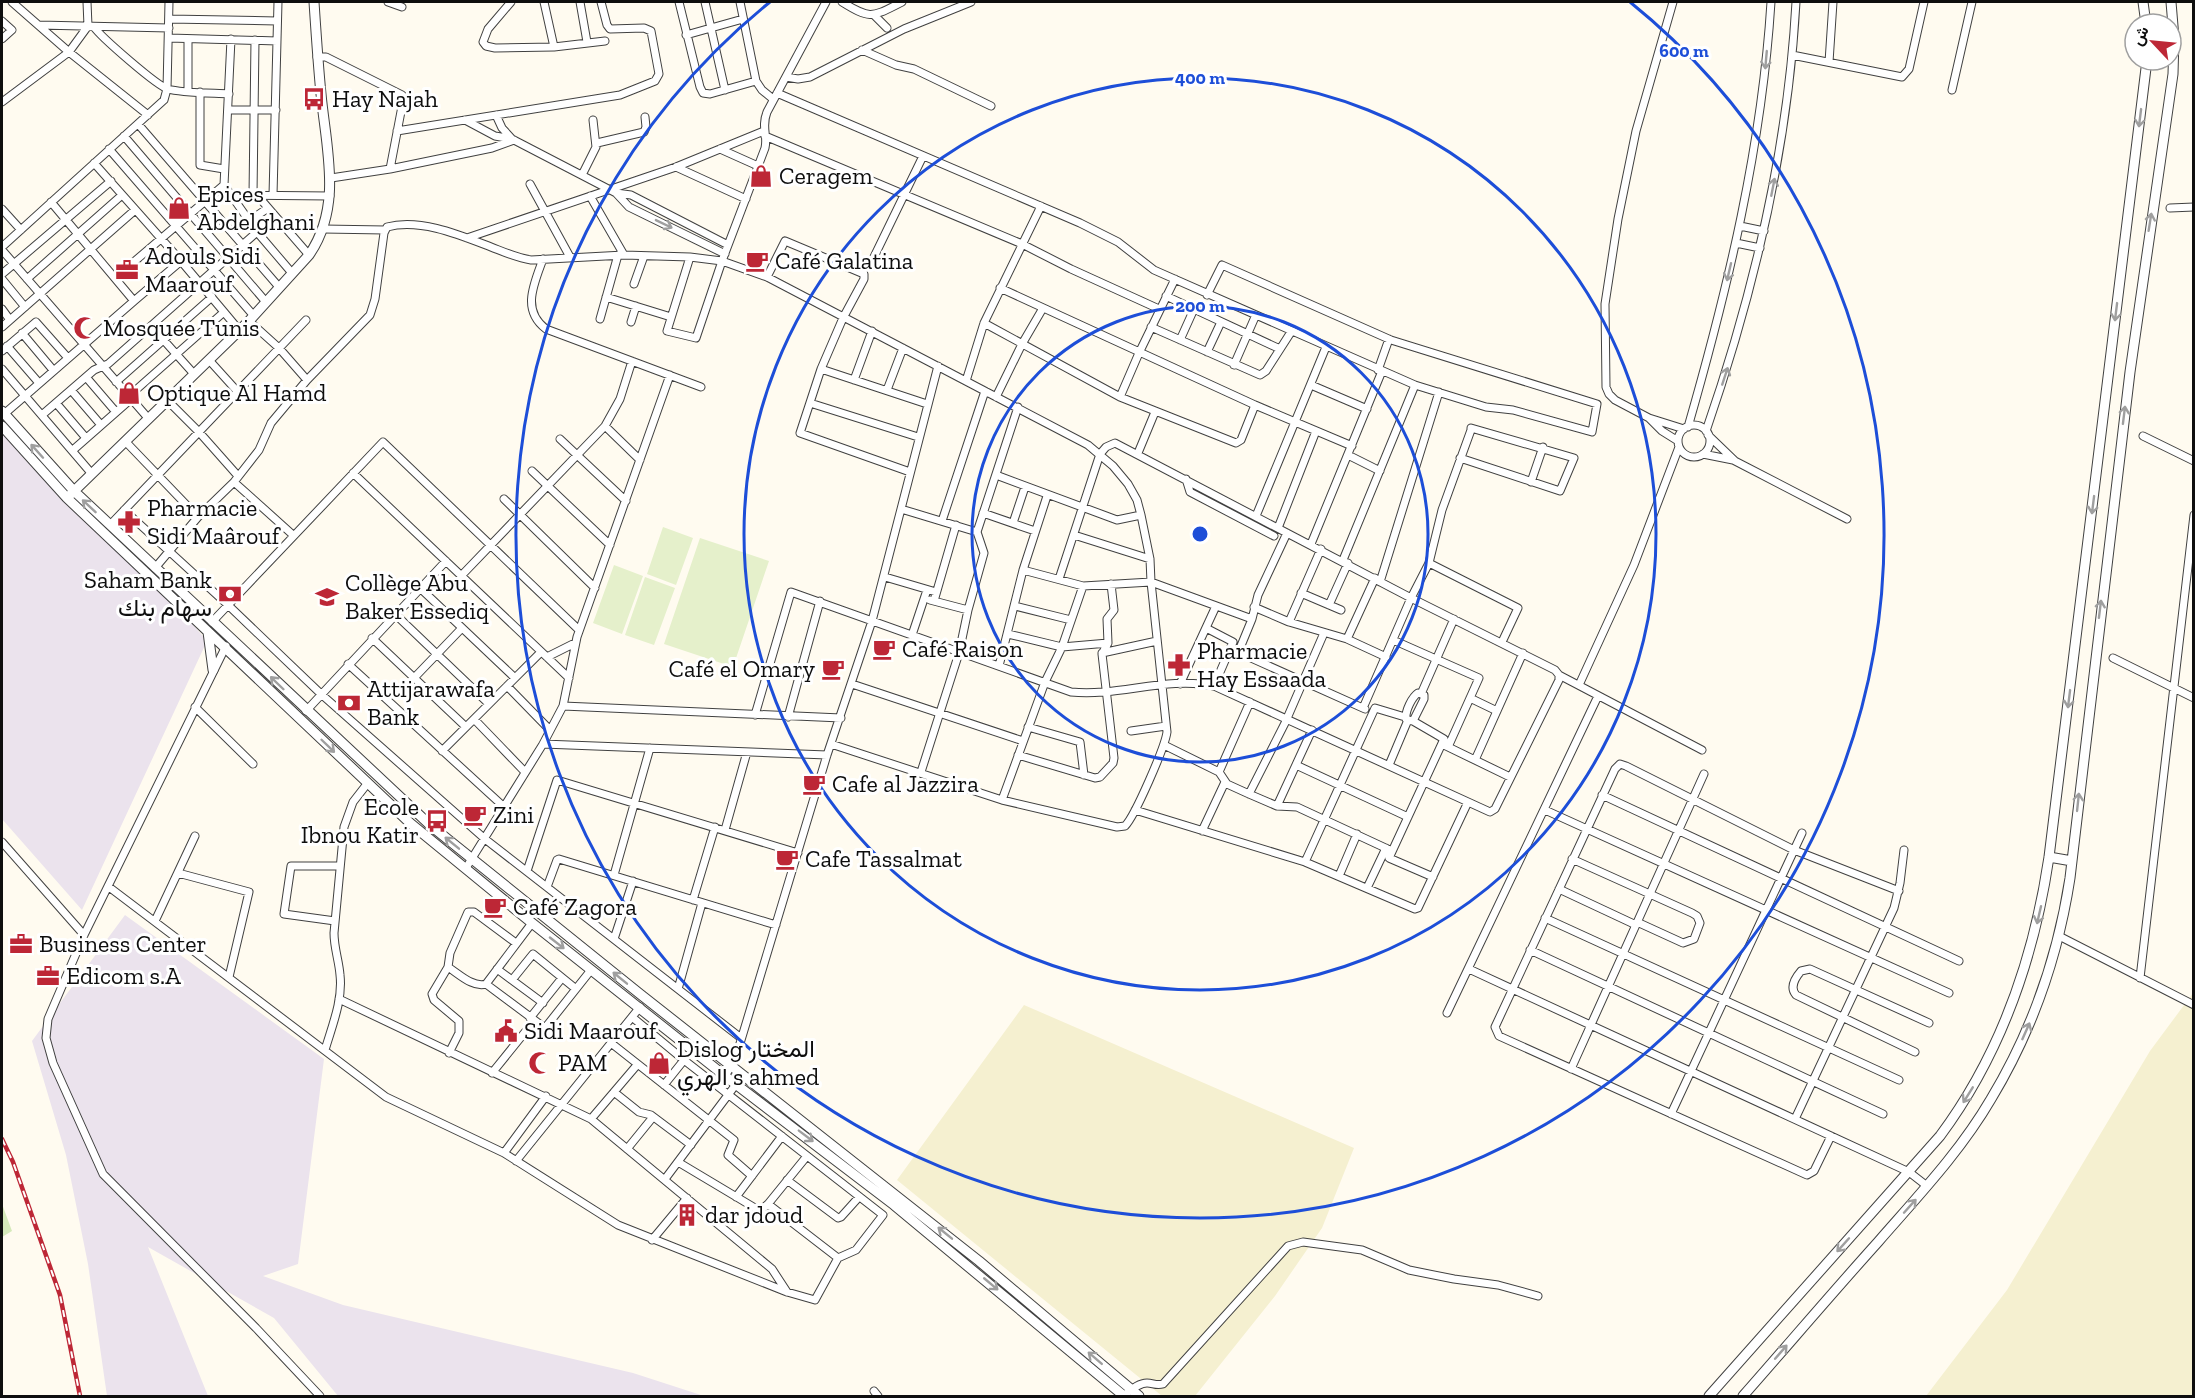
<svg xmlns="http://www.w3.org/2000/svg" width="2195" height="1398" font-family="'Zilla Slab',Vazirmatn,serif">
  <style>
    .industrial { fill: #ebe3ed }
    .farmland { fill: #f5f0d0 }
    .green { fill: #d5e9ba }
    .pitch { fill: #e5f0cb }
    .lines { fill: none; stroke-linecap: round; stroke-linejoin: round }
    .minor-casing { stroke: #414141; stroke-width: 9 }
    .tertiary-casing { stroke: #414141; stroke-width: 11 }
    .minor { stroke: #fff; stroke-width: 7 }
    .tertiary { stroke: #fff; stroke-width: 9 }
    .rail-casing { stroke: #bd2736; stroke-width: 4.5 }
    .rail { stroke: #fff; stroke-width: 2; stroke-dasharray: 7; stroke-linecap: butt }
    .oneway { stroke: #9f9f9f }
    .ring { fill: none; stroke: #1d4ed8; stroke-width: 3 }
    .labels { text-anchor: middle; stroke-width: 6; stroke-linejoin: round; paint-order: stroke }
    .poi-label { font-size: 24px; fill: #0e0e0e; stroke: #fff; text-anchor: start }
    .centre { fill: #1d4ed8; stroke: #fff; stroke-width: 3 }
    .ring-label { font-size: 18px; text-anchor: middle; font-weight: bold; fill: #1d4ed8; stroke: #fff; stroke-width: 6; stroke-linejoin: round; paint-order: stroke }
  </style>
  <rect width="100%" height="100%" fill="#fffbf0"/>
  <!-- industrial -->
  <path class="industrial" d="M2,404L207,641L82,910L2,819Z
    M125,915L324,1059L298,1264L263,1276L343,1305L633,1373L704,1396H338L274,1318L148,1247L208,1396H107L88,1264L66,1155L32,1041Z"/>
  <!-- farmland -->
  <path class="farmland" d="M2193,993V1396H1926L2007,1290L2150,1051Z
    M1024,1005L1354,1148L1322,1228L1275,1296L1195,1396H1162L897,1180Z"/>
  <!-- green -->
  <path class="green" d="M2,1204L12,1231L2,1237Z"/>
  <!-- pitch -->
  <path class="pitch" d="M663,527L693,538L676,585L647,574Z
    M700,538L769,561L733,667L664,644Z
    M614,565L643,576L622,634L593,623Z
    M645,577L675,588L654,645L625,635Z"/>
  <g class="lines">
    <!-- minor casing -->
    <g class="minor-casing">
      <path id="minor" d="M12,2L69,52L148,115
        M388,2L402,7
        M511,2L488,29L483,42L486,46L495,48L554,47L605,41
        M544,2L554,47
        M580,2L587,42
        M679,2L700,87L703,93L710,94L756,81
        M705,2L725,90
        M740,2L756,81L762,90L773,99
        M842,2C871,20 872,17 902,2
        M1673,2L1636,131L1618,219L1605,304L1606,387L1609,394L1615,400L1649,418L1662,431L1678,441
        M874,15L887,28
        M169,19L277,21
        M2,21L12,30L2,39
        M39,25L169,28
        M94,27C101,37 157,86 168,89C181,93 213,93 229,94
        M686,35L743,19
        M169,38L277,41
        M231,39L224,185L257,232L292,273
        M862,50L896,65L914,69L991,106
        M1792,55L1902,77L1909,69L1924,2
        M317,57H326L402,95L403,101L390,169
        M1829,62L1833,2
        M786,77L798,79L810,77L904,29L971,2
        M1952,90L1972,2
        M188,91V39
        M200,92V165L224,169
        M777,93L1080,223L1118,242L1154,270L1415,385L1486,407L1513,410L1592,432L1597,404L1391,340L1222,265L1207,295
        M2,102L69,52L88,26L87,2
        M228,110H276
        M496,115L502,128L512,139L616,193L631,195L728,245
        M465,120L495,136L512,139
        M138,124L279,287
        M397,131L620,95L655,81L659,74L651,31L644,28L610,29L607,25L601,2
        M124,136L266,302
        M765,136L1022,244L1071,269L1159,309
        M597,143L644,132L646,127L645,117
        M109,149L254,316
        M720,149L758,166
        M94,163L181,261
        M676,167L746,199
        M582,175L596,147L593,120
        M331,178L390,169L492,148L514,140
        M530,184L570,257
        M616,193L629,207L725,254
        M229,195L330,196
        M253,195L255,40
        M257,195L309,255
        M273,195L278,2
        M590,196L624,255
        M2170,208L2194,207
        M2,209L21,230
        M249,221L268,208
        M1740,226L1764,231
        M323,229L385,230
        M467,238L676,167L764,131
        M1736,243L1760,248
        M2,247L164,100L167,89L169,2
        M2,250L148,418
        M690,257L667,331L696,338L722,261L765,148C768,135 761,127 767,112L826,2
        M543,259C534,284 521,310 546,329L701,387
        M873,259L923,156
        M2,274L111,181
        M767,277L785,241L864,274V279L843,318L821,369L800,433L910,472
        M115,278L224,185
        M2,279L25,307
        M27,279L122,195
        M634,284L644,256
        M1000,288L1255,405L1352,446
        M1166,296L1280,349
        M606,297L671,317
        M2,309L10,320
        M224,312L239,330
        M600,319L618,255
        M249,321L279,348L307,380
        M631,322L636,306
        M984,323L1120,397L1236,443L1241,440L1255,405
        M151,326L194,374
        M2,327L135,210
        M1151,327L1260,375L1266,371L1291,332
        M22,333L53,370
        M1180,340L1194,309
        M7,346L39,383
        M2,351L36,322L68,358
        M1207,352L1221,322
        M209,360L237,391
        M1234,365L1255,317
        M2,369L92,474
        M821,369L927,404
        M1378,370L1389,339
        M86,377L116,412
        M854,380L872,331
        M966,381L984,323L1041,206
        M116,382L212,297
        M1311,385L1367,409
        M71,390L101,425
        M887,390L903,348
        M129,396L224,312L181,261L134,301
        M996,397L1022,344L1043,308
        M1120,397L1139,353L1175,279
        M167,400L199,432L238,476
        M56,403L86,438
        M810,403L918,437
        M3,415L134,301L51,202
        M42,415L94,370L108,364L257,232
        M1649,418L1684,429
        M1678 441a16 16 0 1 1 32 0a16 16 0 1 1-32 0Z
        M605,426L640,460
        M1688,427C1728,288 1762,146 1771,2
        M1706,431C1754,292 1788,149 1796,2
        M1708,435L1735,461L1847,519
        M2143,436L2194,461
        M560,439L626,501
        M125,441L198,517
        M73,450L131,399
        M1138,453L1155,412
        M1703,454L1733,460
        M1348,455L1380,471
        M532,471L610,545
        M353,473L569,678
        M996,475L1117,520L1141,515
        M1186,479L1190,492L1274,536
        M234,482L293,535
        M1531,482L1543,447
        M504,499L595,588
        M901,509L977,532L984,553L968,610L959,653L921,772
        M124,510L228,605L321,694L485,839L741,1038
        M983,513L1035,531
        M1256,516L1326,347
        M942,521L985,391
        M1013,523L1025,487
        M110,525L306,320
        M1278,528L1316,431
        M977,532L1018,407
        M1074,535L1150,559
        M1311,544L1382,371
        M1343,560L1415,385
        M1429,563L1518,608L1502,642
        M155,568L198,517L234,482L259,450L271,423L307,380L370,315L375,299L384,233L387,227C420,218 460,235 491,247C504,252 517,258 531,260L624,255L690,257L722,261L767,277L1088,445L1113,466L1128,484L1137,500L1141,515L1150,559L1151,582L1167,732C1165,747 1135,816 1125,826L1117,827L1002,800L831,744
        M1023,570L1083,586L1151,582L1252,619
        M461,576L605,426L620,399L632,361
        M885,577L936,592
        M1380,582L1439,392
        M420,588L515,678
        M1301,593L1341,610
        M930,600L968,610
        M934,601L956,525
        M1329,605L1348,563
        M1015,606L1071,620
        M1254,607L1289,622L1347,639L1386,657
        M395,614L489,704
        M212,622L383,442L579,630
        M1289,622L1321,549
        M1206,628L1233,642L1214,686
        M1008,634L1062,647L1108,643
        M912,635L927,590
        M372,638L466,727
        M1347,639L1375,578
        M1393,640L1479,678L1448,747
        M226,646L84,935L48,1019L46,1038L53,1063L103,1174L256,1328L320,1396
        M1231,649L1365,709
        M1102,653L1157,641
        M1238,653L1252,619L1258,595L1287,533
        M547,657L575,643
        M2113,658L2194,698
        M348,664L503,806
        M999,666L1023,570L1047,496
        M1559,675L1702,750
        M414,678L462,628
        M852,684L1023,741
        M1180,684L1216,606
        M1579,685L1634,565L1679,447
        M507,686L550,730
        M1470,698L1497,711
        M563,706L841,718
        M195,707L253,764
        M1363,708L1411,598L1429,563L1442,510L1471,430V428L1574,458L1560,491L1460,458
        M306,711L446,561
        M755,715L791,592L1071,692C1118,697 1167,676 1214,686L1490,812L1495,809L1559,680V675L1555,670L1411,598L1115,443L1106,447L1100,454L1059,579
        M788,717L820,601
        M474,719L525,772
        M1408,720L1413,721L1424,699V695L1421,694
        M1413,721L1444,739L1389,858L1433,877
        M1028,727L1080,742L1084,775
        M1131,731L1166,726
        M543,744L827,755
        M1164,745L1219,772L1227,784L1249,794L1277,806L1297,807L1392,851
        M1444,745L1510,777
        M442,751L541,652
        M1018,755L1095,778L1100,777L1113,763L1114,758L1102,654L1108,643L1107,619L1114,610L1111,584
        M1475,760L1523,653
        M1296,765L1408,817
        M1389,765L1408,720L1406,719C1405,711 1412,697 1418,693L1421,694L1454,619
        M1219,772L1250,702
        M1249,794L1285,723L1324,633
        M1602,795L1959,961
        M1002,800L1045,682L1062,647L1083,586
        M1277,806L1312,730
        M1135,810L1305,862L1415,909L1418,908L1468,802
        M1545,810L1949,993
        M725,830L747,752
        M1202,831L1225,782
        M2,842L84,935
        M1572,859L1692,913L1697,916L1700,923L1694,939L1683,943L1637,922
        M1305,862L1375,708L1405,717
        M466,868L543,744L563,706L577,637L670,375
        M527,871L557,780L798,853
        M178,873L249,892L229,977
        M614,875L650,748
        M1339,876L1357,834
        M109,887L386,1097L504,1153L618,1225L787,1292L815,1300L838,1258L856,1250L883,1215L684,1060L632,1017
        M547,887L557,860L559,859L776,925
        M1367,888L1386,848
        M1559,889L1636,925
        M693,900L715,827
        M1545,918L1899,1080
        M155,921L195,836
        M335,921L284,914L291,866H340
        M2059,936L2194,1005
        M614,939L633,881
        M1530,950L1883,1114
        M448,967C459,974 473,988 486,984L532,923
        M497,969L543,1003
        M1469,969L1909,1172L1927,1186
        M2140,978L2194,515
        M512,980L533,954L576,989
        M486,984L545,1028L591,970
        M678,989L702,903
        M339,999L591,1119L772,1269L787,1292
        M1447,1013L1598,696
        M530,1018L562,978
        M611,1043L734,1140L728,1155L752,1176
        M325,1050C332,1026 343,1000 340,975C339,961 334,948 334,933L344,827L353,802L367,784
        M1915,1052L1796,995C1789,987 1795,978 1801,971L1810,969L1929,1023
        M449,1053L459,1033V1021L434,1000L432,994L448,967L450,953L468,912H474L516,943
        M1571,1069L1704,774
        M492,1073L534,1021
        M725,1076L735,1060L827,755L872,621L938,366
        M664,1085L684,1060
        M614,1092L639,1112L651,1115L691,1145
        M1671,1114L1802,833
        M591,1119L637,1065
        M1795,1119L1894,908L1900,883L1904,850
        M1831,1136L1814,1171L1807,1175L1499,1036L1495,1027L1615,769L1620,764L1626,766L1794,850L1899,891
        M627,1149L653,1117
        M504,1153L546,1096
        M516,1161L640,1007
        M678,1162L760,1211L768,1204L838,1258
        M665,1179L743,1075
        M787,1180L838,1218L841,1217L859,1197
        M736,1197L782,1136
        M768,1204L807,1156
        M652,1240L687,1198
        M874,1391L878,1396
        M1123,1396C1130,1391 1138,1383 1147,1383C1153,1383 1156,1386 1163,1384L1288,1246L1303,1242L1362,1250L1409,1270L1454,1279L1498,1285L1538,1296"/>
    </g>
    <!-- tertiary casing -->
    <g class="tertiary-casing">
      <path id="tertiary" d="M2143,2L2146,24
        M2,411L74,491L430,825L640,994L979,1261L1139,1396
        M2,426L67,498L410,823L532,923L725,1076L894,1205L1124,1396
        M70,495L249,321L309,255C343,206 326,148 321,94C318,63 316,32 314,2
        M208,632L213,670
        M2049,857L2072,861
        M1709,1396L1940,1136C2001,1054 2034,958 2049,857L2147,60
        M1743,1396C1788,1345 1832,1293 1878,1242C1918,1196 1960,1152 1991,1099C2032,1031 2058,956 2070,878L2130,372L2173,74L2174,38L2171,2"/>
    </g>
    <!-- minor -->
    <use href="#minor" class="minor"/>
    <!-- tertiary -->
    <use href="#tertiary" class="tertiary"/>
    <!-- rail casing -->
    <g class="rail-casing">
      <path id="rail" d="M2,1139L13,1162L60,1295L80,1396"/>
    </g>
    <!-- rail -->
    <use href="#rail" class="rail"/>
  </g>
  <!-- one-way arrows -->
  <defs><path id="oneway-shaft" d="M-6 0H5M1.5-3L5.5 0L1.5 3" fill="none" stroke-width="1.6" stroke-linecap="round" stroke-linejoin="round" transform="scale(1.5)"/></defs>
  <g class="oneway">
    <use href="#oneway-shaft" transform="translate(1766 60) rotate(95)"/>
    <use href="#oneway-shaft" transform="translate(2140 118) rotate(97)"/>
    <use href="#oneway-shaft" transform="translate(1773 187) rotate(-79)"/>
    <use href="#oneway-shaft" transform="translate(2150 222) rotate(-81)"/>
    <use href="#oneway-shaft" transform="translate(664 224) rotate(26)"/>
    <use href="#oneway-shaft" transform="translate(1729 272) rotate(103)"/>
    <use href="#oneway-shaft" transform="translate(2116 312) rotate(97)"/>
    <use href="#oneway-shaft" transform="translate(1725 376) rotate(-72)"/>
    <use href="#oneway-shaft" transform="translate(2124 415) rotate(-83)"/>
    <use href="#oneway-shaft" transform="translate(37 451) rotate(-132)"/>
    <use href="#oneway-shaft" transform="translate(2093 505) rotate(97)"/>
    <use href="#oneway-shaft" transform="translate(89 506) rotate(-137)"/>
    <use href="#oneway-shaft" transform="translate(2100 609) rotate(-83)"/>
    <use href="#oneway-shaft" transform="translate(277 683) rotate(-136)"/>
    <use href="#oneway-shaft" transform="translate(2069 699) rotate(97)"/>
    <use href="#oneway-shaft" transform="translate(328 746) rotate(44)"/>
    <use href="#oneway-shaft" transform="translate(2078 802) rotate(-84)"/>
    <use href="#oneway-shaft" transform="translate(452 843) rotate(-141)"/>
    <use href="#oneway-shaft" transform="translate(2039 915) rotate(103)"/>
    <use href="#oneway-shaft" transform="translate(557 943) rotate(38)"/>
    <use href="#oneway-shaft" transform="translate(620 978) rotate(-141)"/>
    <use href="#oneway-shaft" transform="translate(2026 1031) rotate(-66)"/>
    <use href="#oneway-shaft" transform="translate(1968 1095) rotate(122)"/>
    <use href="#oneway-shaft" transform="translate(806 1136) rotate(37)"/>
    <use href="#oneway-shaft" transform="translate(1910 1206) rotate(-48)"/>
    <use href="#oneway-shaft" transform="translate(945 1233) rotate(-141)"/>
    <use href="#oneway-shaft" transform="translate(1843 1245) rotate(132)"/>
    <use href="#oneway-shaft" transform="translate(991 1284) rotate(40)"/>
    <use href="#oneway-shaft" transform="translate(1781 1352) rotate(-49)"/>
    <use href="#oneway-shaft" transform="translate(1095 1358) rotate(-139)"/>
  </g>
  <!-- distance rings -->
  <g class="ring">
    <circle cx="1200" cy="534" r="228"/>
    <circle cx="1200" cy="534" r="456"/>
    <path d="M1630 2A684 684 0 1 1 770 2"/>
  </g>
  <!-- icons -->
  <defs>
    <g id="bus-bare" transform="scale(1.8)"><path d="M-5-6H5V4H4V6H2V4H-2V6H-4V4H-5ZM-3.5-4V0h7V-4ZM-3.5 1.2v1.5H-2V1.2ZM2 1.2v1.5H3.5V1.2Z" fill="#bd2736" stroke="#fff" stroke-width="2.5" paint-order="stroke"/></g>
    <g id="shop-bare" transform="scale(1.8)"><path d="M-5-2.5h2.3a2.7 3.5 0 0 1 5.4 0H5L5.5 6h-11ZM-1.5-2.5h3a1.5 2.3 0 0 0-3 0Z" fill="#bd2736" stroke="#fff" stroke-width="2.5" paint-order="stroke"/></g>
    <g id="cafe-bare" transform="scale(1.8)"><path d="M-5.5-4.5H6V0H3Q3 3.5 0 3.5H-2.5Q-5.5 3.5-5.5 0ZM3-3.2v2h1.7v-2ZM-6 4.5H4V6H-6Z" fill="#bd2736" stroke="#fff" stroke-width="2.5" paint-order="stroke"/></g>
    <g id="office-bare" transform="scale(1.8)"><path d="M-6-3h4V-5.5h4V-3h4V5H-6ZM-1-4.5V-3h2v-1.5ZM-6 0V1H6V0Z" fill="#bd2736" stroke="#fff" stroke-width="2.5" paint-order="stroke"/></g>
    <g id="mosque-bare" transform="scale(1.8)"><path d="M3.5-4.9A6 6 0 1 0 3.5 4.9A5 5 0 1 1 3.5-4.9Z" fill="#bd2736" stroke="#fff" stroke-width="2.5" paint-order="stroke"/></g>
    <g id="pharmacy-bare" transform="scale(1.8)"><path d="M-2-6h4v4h4v4h-4v4h-4v-4h-4v-4h4Z" fill="#bd2736" stroke="#fff" stroke-width="2.5" paint-order="stroke"/></g>
    <g id="bank-bare" transform="scale(1.8)"><path d="M-6-4H6V4H-6ZM0-2.3a2.3 2.3 0 1 0 0 4.6a2.3 2.3 0 1 0 0-4.6Z" fill="#bd2736" stroke="#fff" stroke-width="2.5" paint-order="stroke"/></g>
    <g id="school-bare" transform="scale(1.8)"><path d="M0-5L7-2L0 1L-7-2ZM-4 1L0 2.5L4 1V4Q0 6-4 4Z" fill="#bd2736" stroke="#fff" stroke-width="2.5" paint-order="stroke"/></g>
    <g id="civic-bare" transform="scale(1.8)"><path d="M-.6-6.5H3V-4.5H.6V-3L4-1V1h2V6H-6V1h2V-1L-.6-3ZM-1.2 2.5V6h2.4V2.5Z" fill="#bd2736" stroke="#fff" stroke-width="2.5" paint-order="stroke"/></g>
    <g id="building-bare" transform="scale(1.8)"><path d="M-4-6H4V6H1V3H-1V6H-4ZM-2.5-4.3h1.7v1.8h-1.7ZM.8-4.3h1.7v1.8H.8ZM-2.5-1h1.7V.8h-1.7ZM.8-1h1.7V.8H.8Z" fill="#bd2736" stroke="#fff" stroke-width="2.5" paint-order="stroke"/></g>
  </defs>
  <g fill-rule="evenodd">
    <use href="#bus-bare" x="314" y="99"/>
    <use href="#shop-bare" x="761" y="176"/>
    <use href="#shop-bare" x="179" y="208"/>
    <use href="#cafe-bare" x="757" y="261"/>
    <use href="#office-bare" x="127" y="270"/>
    <use href="#mosque-bare" x="85" y="328"/>
    <use href="#shop-bare" x="129" y="393"/>
    <use href="#pharmacy-bare" x="129" y="522"/>
    <use href="#bank-bare" x="230" y="594"/>
    <use href="#school-bare" x="327" y="597"/>
    <use href="#cafe-bare" x="884" y="649"/>
    <use href="#pharmacy-bare" x="1179" y="665"/>
    <use href="#cafe-bare" x="833" y="669"/>
    <use href="#bank-bare" x="349" y="703"/>
    <use href="#cafe-bare" x="814" y="784"/>
    <use href="#cafe-bare" x="475" y="815"/>
    <use href="#bus-bare" x="437" y="821"/>
    <use href="#cafe-bare" x="787" y="859"/>
    <use href="#cafe-bare" x="495" y="907"/>
    <use href="#office-bare" x="21" y="944"/>
    <use href="#office-bare" x="48" y="976"/>
    <use href="#civic-bare" x="506" y="1031"/>
    <use href="#mosque-bare" x="540" y="1063"/>
    <use href="#shop-bare" x="659" y="1063"/>
    <use href="#building-bare" x="687" y="1215"/>
  </g>
  <g class="labels">
    <!-- poi labels -->
    <g class="poi-label">
      <text x="332" y="107">Hay Najah</text>
      <text x="779" y="184">Ceragem</text>
      <text x="197" y="202">Epices<tspan x="197" dy="28">Abdelghani</tspan></text>
      <text x="145" y="264">Adouls Sidi<tspan x="145" dy="28">Maarouf</tspan></text>
      <text x="775" y="269">Café Galatina</text>
      <text x="103" y="336">Mosquée Tunis</text>
      <text x="147" y="401">Optique Al Hamd</text>
      <text x="147" y="516">Pharmacie<tspan x="147" dy="28">Sidi Maârouf</tspan></text>
      <text x="212" y="588" text-anchor="end">Saham Bank<tspan x="212" dy="28">سهام بنك</tspan></text>
      <text x="345" y="591">Collège Abu<tspan x="345" dy="28">Baker Essediq</tspan></text>
      <text x="902" y="657">Café Raison</text>
      <text x="1197" y="659">Pharmacie<tspan x="1197" dy="28">Hay Essaada</tspan></text>
      <text x="815" y="677" text-anchor="end">Café el Omary</text>
      <text x="367" y="697">Attijarawafa<tspan x="367" dy="28">Bank</tspan></text>
      <text x="832" y="792">Cafe al Jazzira</text>
      <text x="419" y="815" text-anchor="end">Ecole<tspan x="419" dy="28">Ibnou Katir</tspan></text>
      <text x="493" y="823">Zini</text>
      <text x="805" y="867">Cafe Tassalmat</text>
      <text x="513" y="915">Café Zagora</text>
      <text x="39" y="952">Business Center</text>
      <text x="66" y="984">Edicom s.A</text>
      <text x="524" y="1039">Sidi Maarouf</text>
      <text x="677" y="1057">Dislog المختار<tspan x="677" dy="28">الهري s ahmed</tspan></text>
      <text x="558" y="1071">PAM</text>
      <text x="705" y="1223">dar jdoud</text>
    </g>
  </g>
  <circle cx="1200" cy="534" r="9" class="centre"/>
  <g class="ring-label">
    <text x="1684" y="57">600 m</text>
    <text x="1200" y="84">400 m</text>
    <text x="1200" y="312">200 m</text>
  </g>
  <!-- border -->
  <rect width="2195" height="1398" fill="none" stroke="#0e0e0e" stroke-width="6"/>
  <!-- north arrow -->
  <g transform="translate(2153 42) rotate(296)"><circle r="28" fill="#ffffff" stroke="#9f9f9f" stroke-width="1.5"/>
  <path d="M0-4.5L10 22L0 15L-10 22Z" fill="#bd2736"/>
  <text y="-9" font-size="16" font-weight="bold" text-anchor="middle" fill="#0e0e0e">ش</text>
  </g>
</svg>
